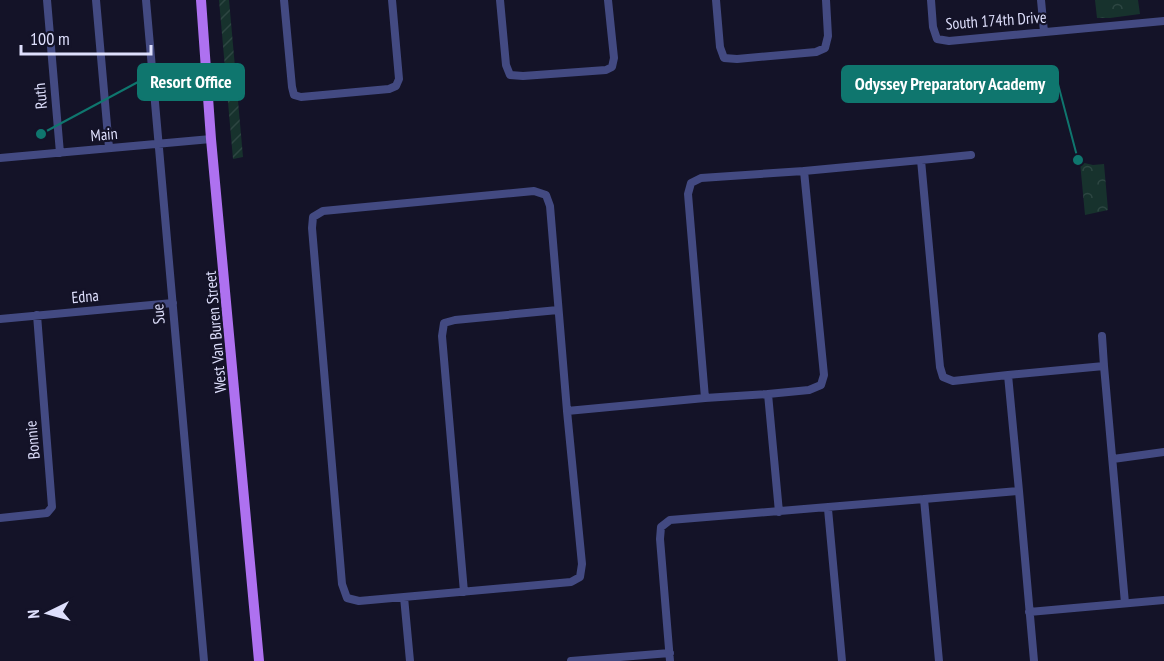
<svg xmlns="http://www.w3.org/2000/svg" width="1164" height="661" font-family="'PT Sans Narrow',sans-serif">
  <style>
    .park { fill: url(#park-crowns) }
    .garden { fill: url(#garden-furrows) }
    .lines { fill: none; stroke-linecap: round; stroke-linejoin: round }
    .minor { stroke: #434a82; stroke-width: 8 }
    .major { stroke: #ae71f0; stroke-width: 10 }
    .labels { text-anchor: middle; stroke-width: 4.5; stroke-linejoin: round; paint-order: stroke }
    .street-label { font-size: 16px; fill: #dedffc; stroke: #141328 }
    .leader { fill: none; stroke: #0f766e; stroke-width: 2 }
    .callout-dot { fill: #0f766e; stroke: #141328; stroke-width: 2 }
    .callout { fill: #0f766e; stroke: #0f766e; stroke-width: 2 }
    .callout-label { font-size: 18px; text-anchor: middle; font-weight: bold; fill: #fff }
  </style>
  <defs>
    <pattern id="park-crowns" width="20" height="18" patternUnits="userSpaceOnUse" patternTransform="scale(1.5)"><rect width="20" height="18" fill="#17322d"/><path d="M2 6a3 3 0 1 1 6 0M12 15a3 3 0 1 1 6 0" fill="none" stroke="#2d4642"/></pattern>
    <pattern id="garden-furrows" width="10" height="10" patternUnits="userSpaceOnUse" patternTransform="scale(1.5)"><rect width="10" height="10" fill="#17322d"/><path d="M-1 1l2-2M0 10L10 0M9 11l2-2" fill="none" stroke="#2d4642"/></pattern>
  </defs>
  <rect width="100%" height="100%" fill="#141328"/>
  <!-- park -->
  <path class="park" d="M1095,0H1138L1140,14L1110,18H1097Z
    M1080,162L1093,165L1104,164L1108,210L1085,215Z"/>
  <!-- garden -->
  <path class="garden" d="M219,0H229L243,157L233,159Z"/>
  <g class="lines">
    <!-- minor -->
    <path class="minor" d="M47,0L60,153
      M96,0L109,148
      M146,0L204,661
      M284,0L292,87L294,95L301,97L389,89L396,86L399,79L392,0
      M500,0L506,65L510,75L523,76L606,70L612,67L614,58L608,0
      M716,0L720,47L724,58L737,59L816,52L825,48L828,36L826,0
      M931,0L933,27L937,39L949,41L1164,21
      M1041,0L1044,32
      M971,155L921,160L940,367L943,377L953,381L1008,375L1019,491
      M0,158L211,139
      M0,319L173,303
      M1102,336L1104,366
      M1008,375L1104,366L1125,603
      M768,394L705,398L688,194L691,183L701,178L804,171
      M567,411L550,206L546,195L534,191L323,211L313,217L312,228L342,584L347,598L359,601L571,582L580,577L582,564L567,411L705,398
      M1113,459L1164,452
      M828,509L842,661
      M779,512L768,394L809,390L821,385L824,375L804,171L921,160
      M0,518L47,513L52,507L37,315
      M464,592L442,336L444,323L455,320L558,310
      M404,597L410,661
      M1029,612L1164,600
      M571,661L670,653
      M670,661L660,539L661,527L670,520L924,499
      M939,661L924,499L1019,491L1034,661"/>
    <!-- major -->
    <path class="major" d="M201,0L211,139L259,661"/>
  </g>
  <g class="labels">
    <!-- street labels -->
    <g class="street-label">
      <text transform="translate(996 20) rotate(-4)" y="6">South 174th Drive</text>
      <text transform="translate(40 96) rotate(-95)" y="6">Ruth</text>
      <text transform="translate(104 134) rotate(-5)" y="6">Main</text>
      <text transform="translate(85 296) rotate(-5)" y="6">Edna</text>
      <text transform="translate(158 314) rotate(-95)" y="6">Sue</text>
      <text transform="translate(215 332) rotate(-95)" y="6">West Van Buren Street</text>
      <text transform="translate(32 440) rotate(-95)" y="6">Bonnie</text>
    </g>
  </g>
  <!-- callouts -->
  <path class="leader" d="M41 134L138 82M1078 160L1058 84"/>
  <g class="callout-dot">
    <circle cx="41" cy="134" r="6"/>
    <circle cx="1078" cy="160" r="6"/>
  </g>
  <g class="callout">
    <rect x="138" y="64" width="106" height="36" rx="6"/>
    <rect x="842" y="66" width="216" height="36" rx="6"/>
  </g>
  <g class="callout-label">
    <text x="191" y="88">Resort Office</text>
    <text x="950" y="90">Odyssey Preparatory Academy</text>
  </g>
  <!-- north arrow -->
  <g transform="translate(48 613) rotate(265)" stroke="#141328" stroke-width="4.5" paint-order="stroke">
  <path d="M0-4.5L10 22L0 15L-10 22Z" fill="#dedffc"/>
  <text y="-9" font-size="16" font-weight="bold" text-anchor="middle" fill="#dedffc">N</text>
  </g>
  <!-- scale -->
  <path d="M21 45v9h130v-9" fill="none" stroke="#dedffc" stroke-width="3"/>
  <text x="30" y="45" font-size="18" fill="#dedffc" stroke="#141328" stroke-width="4.5" paint-order="stroke">100 m</text>
</svg>
